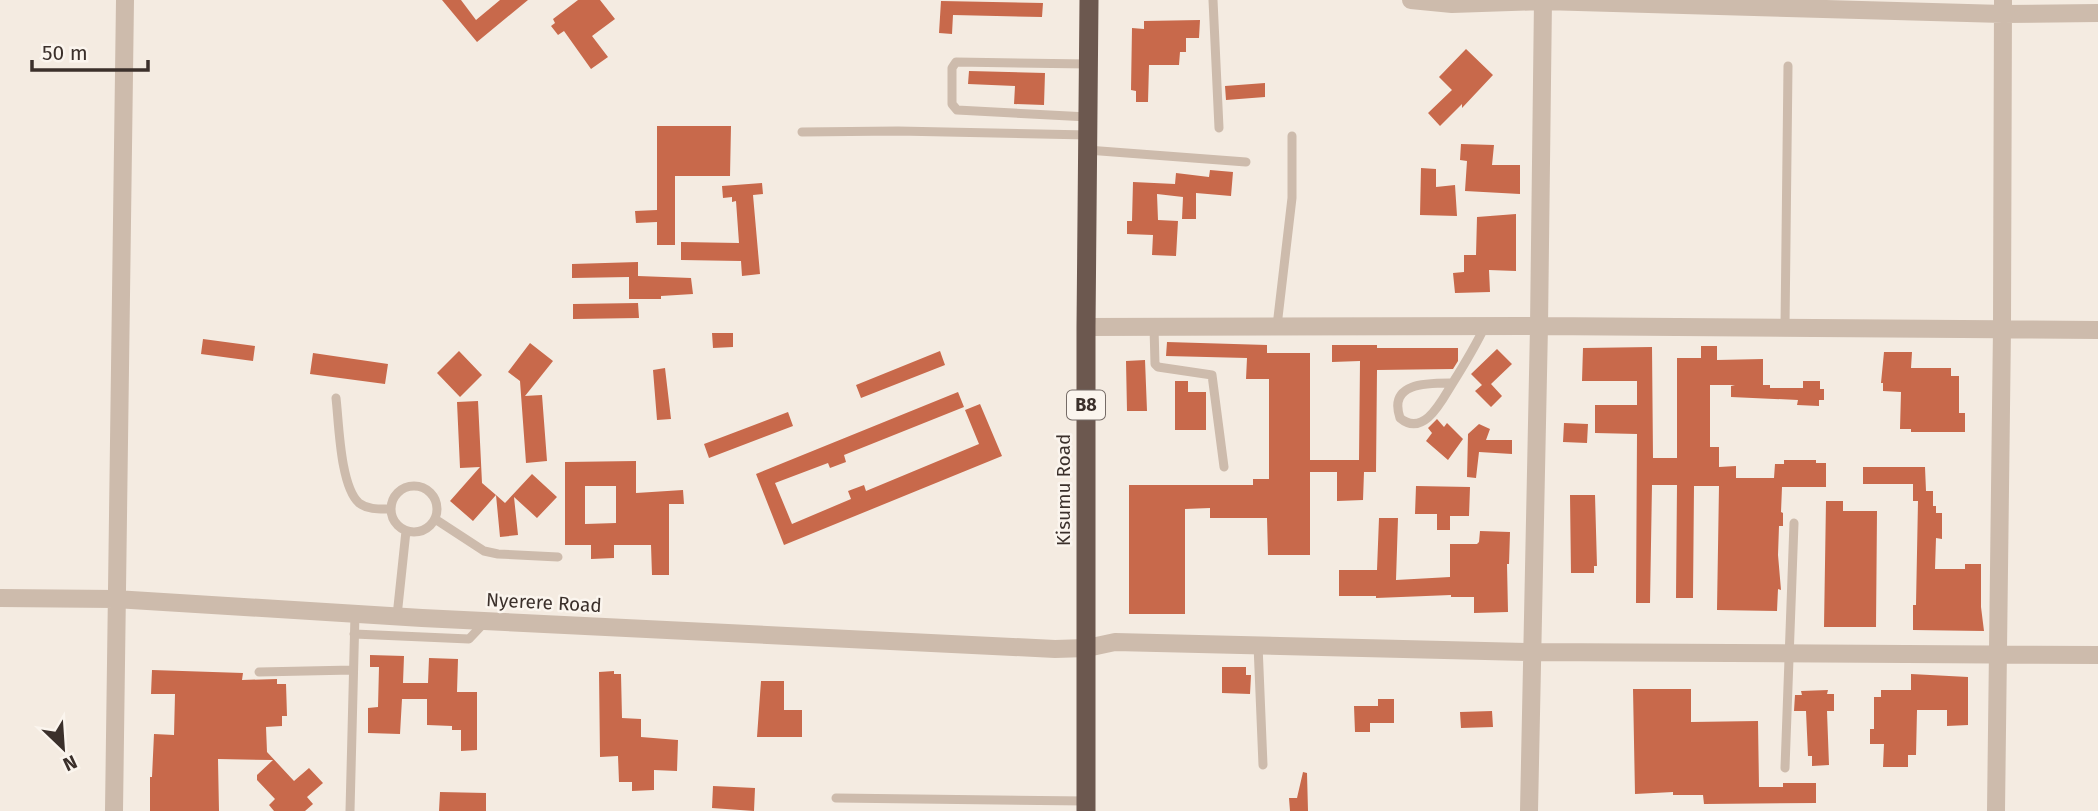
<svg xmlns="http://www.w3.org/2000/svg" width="2098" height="811" font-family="'Fira Sans',sans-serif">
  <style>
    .building { fill: #c8694b; fill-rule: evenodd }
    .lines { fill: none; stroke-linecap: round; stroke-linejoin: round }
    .service { stroke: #cdbbac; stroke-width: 9 }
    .minor { stroke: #cdbbac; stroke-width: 18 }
    .trunk { stroke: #6c584f; stroke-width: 19 }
    .labels { text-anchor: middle; stroke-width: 5; stroke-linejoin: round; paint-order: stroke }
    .shield { fill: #fbf5ee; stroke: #756b66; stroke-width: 2 }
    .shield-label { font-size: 18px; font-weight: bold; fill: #3b302b }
    .street-label { font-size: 19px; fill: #3b302b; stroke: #fbf5ee }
  </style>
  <rect width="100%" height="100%" fill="#f4ebe1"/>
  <!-- building -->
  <path class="building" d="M442,0H461L476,20L500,0H528L477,42Z
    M578,0H600L615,19L592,36L608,57L591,69L564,31L558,35L551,26L555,23L553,19Z
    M941,1L1043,3L1042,17L953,15L952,34L939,33Z
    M1200,20L1199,38H1186V52H1180L1179,65H1149L1148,102H1136V91L1131,90L1132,28L1144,29V21Z
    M1466,49L1493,75L1462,108V104L1440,126L1428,113L1452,90L1439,77Z
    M969,71L1045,73L1044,105L1014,104L1015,86L968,84Z
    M1265,83V97L1226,100L1225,86Z
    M657,126H731L730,176H675V245H657V222L636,223L635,211L657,210Z
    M1461,144L1494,145L1492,165H1520V194L1465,191L1467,161L1460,160Z
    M1421,168L1436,169V187L1455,185L1457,216L1420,215Z
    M1210,170L1233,172L1231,196L1196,193V219H1182L1183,197L1157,194L1158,220L1178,221L1176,256L1152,255L1153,235L1127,234V221H1132L1133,182L1175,184L1176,173L1209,177Z
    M762,183L763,194L753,195L760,274L742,276L741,261L681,260V242L739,243L736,201L732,202V197L723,198L722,186Z
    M1516,214V271L1489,270L1490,292L1455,293L1453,273L1464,272V255H1476L1477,217Z
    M638,262V276L691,278L693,294L661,296V299H629V277L572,278V264Z
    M638,303L639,318L573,319V304Z
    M712,333H733V347L713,348Z
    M203,339L255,346L253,361L201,354Z
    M1167,342L1267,345V353H1310V460H1359L1360,361L1332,362V345H1377V348H1458V361L1453,369L1377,370L1376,472H1364L1363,500L1337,501V472H1310V555H1268L1267,518H1210V508L1185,509V614H1129V485H1253V479H1269V379H1246L1247,358L1166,356Z
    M530,343L553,361L525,396L542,395L547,461L526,463L520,381L508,372Z
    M1701,346H1717V360L1763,359V385H1770V388H1803V381H1820V389H1824V400H1819V406L1797,405L1798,400L1731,397V386L1735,385H1710V447H1719V467L1736,466V478H1774L1775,464H1784V460H1816V463H1826V487H1782L1781,512L1783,513V526H1779L1778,555L1781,590L1778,589L1777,611L1717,610L1719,486H1694L1693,598H1676L1677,485H1652L1650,603H1636L1637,434L1595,433V405H1637V381H1582L1583,348L1652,347L1653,458H1677V358H1701Z
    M1497,349L1512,364L1491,384L1502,396L1491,407L1475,391L1482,385L1471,374Z
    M459,351L482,375L460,397L437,373Z
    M940,351L945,365L861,398L856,385Z
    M1884,352H1912L1911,368H1951V376H1959V413H1965V432H1911V429H1900L1901,392L1883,391V383H1881Z
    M313,353L388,364L385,384L310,374Z
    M1145,360L1147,411H1127L1126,361Z
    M665,368L671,419L657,420L653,370Z
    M1175,381H1188V392H1206V430H1175Z
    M958,392L964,407L844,455L846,462L830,468L828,463L775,483L792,524L851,499L848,491L864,485L866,491L979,444L965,410L980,404L1002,456L784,545L756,474Z
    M478,401L482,483L496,495L473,521L450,501L480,467L460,468L457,402Z
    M788,412L793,426L709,458L704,444Z
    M1437,419L1444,427L1447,423L1463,439L1448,460L1426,441L1432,433L1428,428Z
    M1564,423L1588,424L1587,443L1563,442Z
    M1479,424L1490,429L1486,440H1512V454L1479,452L1476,478L1467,477L1468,434Z
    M636,461V493L683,490L684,504H669V575H652L651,545H614V558L591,559V545H565V462ZM585,486H616V523L585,524Z
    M1863,467H1925L1926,491H1933V506H1936V513H1942V539L1936,538L1935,569H1965V564H1981V607L1984,631L1913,630V605H1916L1918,501H1913V484H1863Z
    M532,474L557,497L537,518L514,497L518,535L500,537L496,495L505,503Z
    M1416,486L1470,487L1469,516H1450V530H1437V514H1415Z
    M1570,495H1595L1597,566H1594V573H1571Z
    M1826,501H1843V511H1877L1876,627H1824Z
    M1379,518H1398L1396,580L1450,577V544H1477L1479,542L1480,531L1510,532L1509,564H1507L1508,612L1474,613V597H1451V595L1376,598V596H1339V570H1377Z
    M370,655L404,656L403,683H428L429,658L458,659L457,692H477V750L461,751V730H452V726L427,725V699H402L400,734L368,733V708L378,707L379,667H370Z
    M1222,667H1246V675H1251L1250,694L1222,693Z
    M152,670L243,673L242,680L277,679V684H286L287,716H282V726L266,727L267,752L294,781L309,768L323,783L307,797L313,804L305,811H274L269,805L275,799L257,780V775L273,760L218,759L219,811H150V777H152L154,734L174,735L175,694H151Z
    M614,671V674H621L622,718L641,719V737L678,740L677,771L654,770V790L632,791V782H619L618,756L600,757L599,672Z
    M1911,674L1968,677V725L1947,726V710H1917L1916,755H1908V767H1883L1884,744H1870V729H1874V697H1881V690H1911Z
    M761,681H784V710H802V737H757Z
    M1633,689H1691V722L1758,721L1759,787H1783V783H1816V803L1704,804L1703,795H1673V792L1635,794Z
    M1828,690L1827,694H1834V711H1827L1829,765L1812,766V756H1808L1806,711H1794L1795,695H1802L1801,691Z
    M1378,699H1394V723H1370V732H1355L1354,706H1378Z
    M1492,711L1493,727L1461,728L1460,712Z
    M1303,772L1307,773L1308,811H1290L1289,798H1297Z
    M713,786L755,788L754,811L712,808Z
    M440,792L486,793V811H439Z"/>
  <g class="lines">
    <!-- service -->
    <path class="service" d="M1213,0L1219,128
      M1088,117L957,110L952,104V68L956,62L1088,64
      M802,132L898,131L1088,135
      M1087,150L1246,162
      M1277,326L1292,198V136
      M1154,327L1155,364L1158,367L1212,375L1224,467
      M1785,327L1788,66
      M1452,383C1428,383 1388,382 1400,418C1424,438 1442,400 1452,384C1464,365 1475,347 1485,326
      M336,398C339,423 340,486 359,503C368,510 380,509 391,509
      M391 509a23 23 0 1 1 46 0a23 23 0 1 1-46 0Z
      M435,519L484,551L498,554L558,557
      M397,616L406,531
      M354,634L469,639L485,622
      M1258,645L1263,765
      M259,672L353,670
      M1785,768L1794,523
      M836,798L1086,801
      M350,811L355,614"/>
    <!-- minor -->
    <path class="minor" d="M1411,0L1452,4L1543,1L2003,14L2098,13
      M1086,327L1539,326L2098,330
      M0,598L115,599L422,618L1055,649L1087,648L1115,642L1531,652L2098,655
      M114,811L125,0
      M1529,811L1539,326L1543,0
      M1996,811L2002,328L2003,0"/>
    <!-- trunk -->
    <path class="trunk" d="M1086,811V327L1089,0"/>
  </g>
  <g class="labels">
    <!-- shield labels -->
    <rect class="shield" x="1067" y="390.5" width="38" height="29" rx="5"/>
    <g class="shield-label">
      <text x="1086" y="411">B8</text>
    </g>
    <!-- street labels -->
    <g class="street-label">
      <text transform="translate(1063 490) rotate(-90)" y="7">Kisumu Road</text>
      <text transform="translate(544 602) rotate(3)" y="7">Nyerere Road</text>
    </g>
  </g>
  <!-- north arrow -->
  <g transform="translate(63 748) rotate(155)" stroke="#fbf5ee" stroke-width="5" paint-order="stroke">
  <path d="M0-5L12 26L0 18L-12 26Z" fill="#3b302b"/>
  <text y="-10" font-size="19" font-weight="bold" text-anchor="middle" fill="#3b302b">N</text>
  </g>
  <!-- scale -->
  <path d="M32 60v10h116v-10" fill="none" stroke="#3b302b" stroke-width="3.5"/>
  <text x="42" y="60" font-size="21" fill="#3b302b" stroke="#fbf5ee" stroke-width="5" paint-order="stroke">50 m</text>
</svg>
